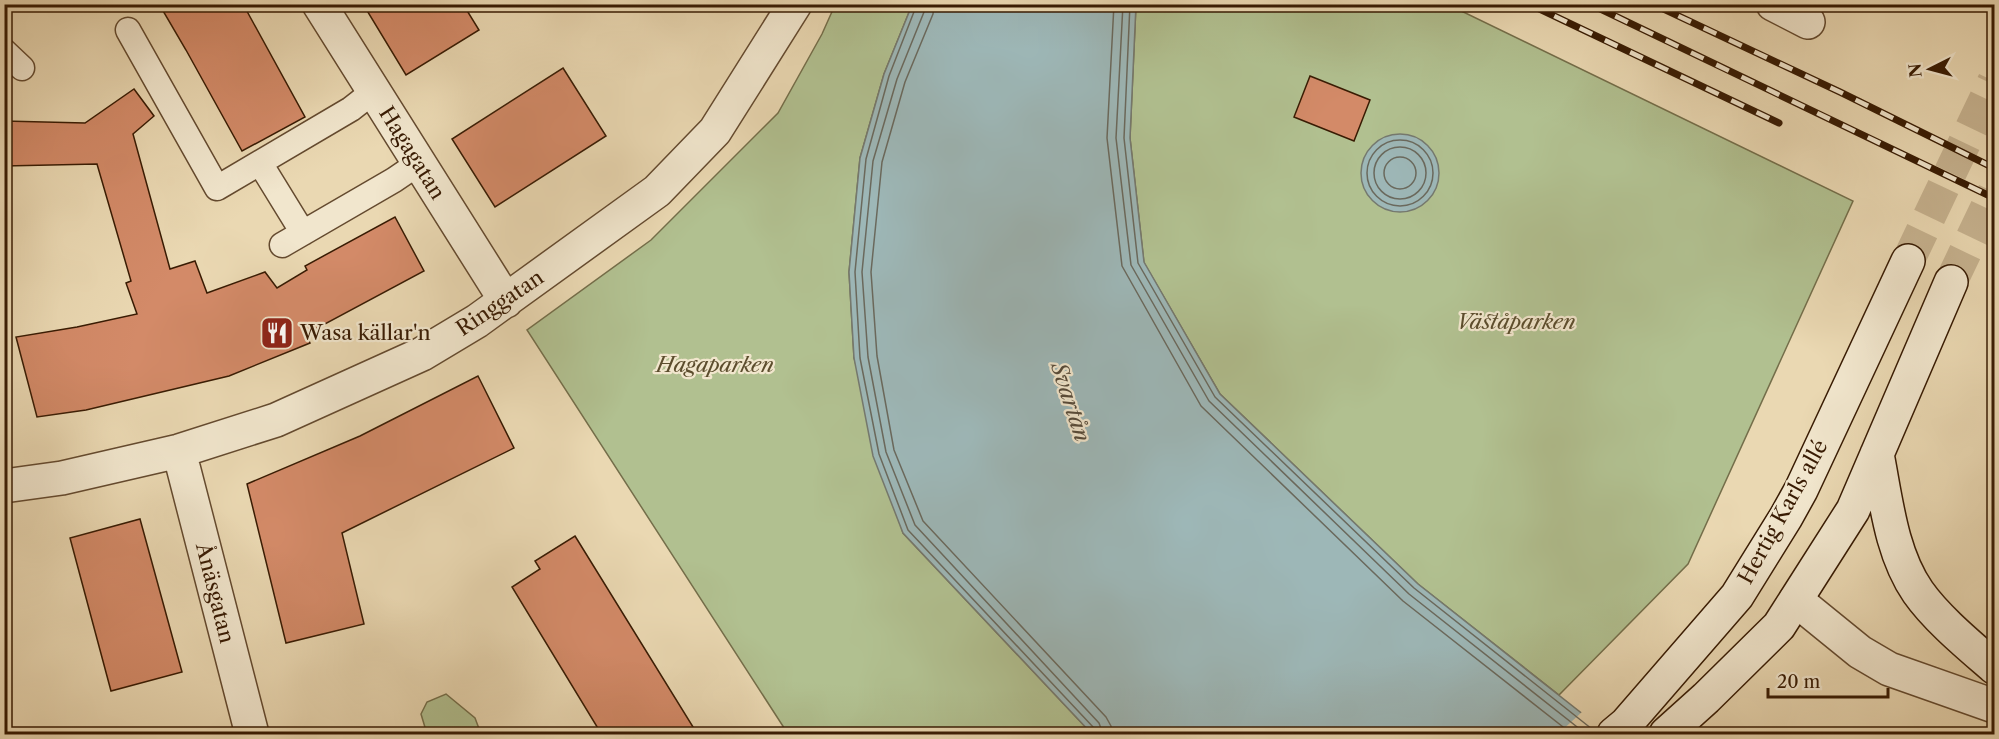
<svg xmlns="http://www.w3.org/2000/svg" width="1999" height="739" font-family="'Libre Caslon Text',serif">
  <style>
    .green { fill: #b1c090; stroke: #746e4a; stroke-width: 1.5 }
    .water { fill: #9db7b7; stroke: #75796f; stroke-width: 1.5 }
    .pier { fill: #ead8b2 }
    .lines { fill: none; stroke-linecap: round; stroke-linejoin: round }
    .shore { stroke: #6a695d; stroke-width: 1.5 }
    .building { fill: #d38a68; stroke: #381b03; stroke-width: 1.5 }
    .secondary-tunnel { stroke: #c6b28f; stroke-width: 33; stroke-dasharray: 33 16; stroke-linecap: butt }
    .service-casing { stroke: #644a2f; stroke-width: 27 }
    .minor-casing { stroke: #644a2f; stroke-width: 36 }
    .tertiary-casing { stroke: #644a2f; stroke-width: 36 }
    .secondary-casing { stroke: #381b03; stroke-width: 36 }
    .service { stroke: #f1e6cd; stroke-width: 24 }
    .minor { stroke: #f1e6cd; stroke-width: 33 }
    .tertiary { stroke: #f1e6cd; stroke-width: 33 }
    .secondary { stroke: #f1e6cd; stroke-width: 33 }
    .rail-casing { stroke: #381b03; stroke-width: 7 }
    .rail { stroke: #f1e6cd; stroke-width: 4.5; stroke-dasharray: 14; stroke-linecap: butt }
    .labels { text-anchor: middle; stroke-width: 4.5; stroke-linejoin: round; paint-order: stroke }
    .street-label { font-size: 21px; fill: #381b03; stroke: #f1e6cd }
    .park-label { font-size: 21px; font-style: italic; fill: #5c4d2d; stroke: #f1e6cd }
    .poi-label { font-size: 21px; fill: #381b03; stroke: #f1e6cd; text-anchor: start }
    .water-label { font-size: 22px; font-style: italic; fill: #564a39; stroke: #f1e6cd }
  </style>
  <rect width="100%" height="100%" fill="#ead8b2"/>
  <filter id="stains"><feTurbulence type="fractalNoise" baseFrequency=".00333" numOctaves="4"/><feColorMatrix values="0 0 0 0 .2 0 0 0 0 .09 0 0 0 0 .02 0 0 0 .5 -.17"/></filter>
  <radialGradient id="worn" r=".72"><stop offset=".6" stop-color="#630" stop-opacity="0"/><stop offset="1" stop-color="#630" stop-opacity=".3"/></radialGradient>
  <!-- green -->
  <path class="green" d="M835,5H912L884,74L860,158L849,272L854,358L903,533L1092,734H788L527,330L651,240L778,113L822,34Z
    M1136,5H1449L1853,201L1688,564L1559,695L1418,584L1220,394L1144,263L1130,138Z
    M446,694L475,718L481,734H427L421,714L427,702Z"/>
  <!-- water -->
  <path class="water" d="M912,5H1136L1130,138L1144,262L1220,394L1418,584L1608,734H1092L903,533L873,456L854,358L849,272L860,158L884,74Z
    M1361 173a39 39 0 1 1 78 0a39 39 0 1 1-78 0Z"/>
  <!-- pier -->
  <path class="pier" d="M1583,711L1610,732L1611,734H1558Z"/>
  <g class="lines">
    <!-- shore -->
    <path class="shore" d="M917,4L889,76L866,159L855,272L860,358L879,454L908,530L1094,728L1095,734
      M925,4L924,12L897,79L873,161L862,272L868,357L886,452L915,525L1099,723L1103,734
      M934,4L933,14L905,82L882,162L871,272L877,356L894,450L923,521L1106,717L1111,726L1112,734
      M1114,4L1107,138L1122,266L1201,406L1403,601L1572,734
      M1123,4L1116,138L1131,265L1209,401L1409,594L1586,734
      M1130,4L1124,138L1138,263L1215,397L1414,588L1597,733
      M1367 173a33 33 0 1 1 66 0a33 33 0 1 1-66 0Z
      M1374 173a26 26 0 1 1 52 0a26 26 0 1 1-52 0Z
      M1384 173a16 16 0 1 1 32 0a16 16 0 1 1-32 0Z"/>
  </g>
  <!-- building -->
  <path class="building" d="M159,4H243L305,117L242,151L186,50Z
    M363,4H463L479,30L406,75Z
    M563,68L606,136L495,207L452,139Z
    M1310,76L1370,100L1354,141L1294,117Z
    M134,89L154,116L133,134L170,269L195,261L207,293L265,272L277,288L307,270L305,266L395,217L424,271L306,334L310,343L229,376L86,410L37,417L16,337L77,327L137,314L126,283L131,281L97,164L4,166V121L85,123Z
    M478,376L514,448L342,533L364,624L286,643L247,484L360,436Z
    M140,519L182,672L111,691L70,538Z
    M575,536L698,735H602L512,587L540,569L535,561Z"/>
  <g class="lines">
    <!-- secondary-tunnel -->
    <path class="secondary-tunnel" d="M1908,261L1994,81
      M1951,282L1994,192"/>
    <!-- service casing -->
    <g class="service-casing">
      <path id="service" d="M128,30L217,188L351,109L374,91
        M4,51L22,68
        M260,163L303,233
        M282,245L394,180L419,163"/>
    </g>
    <!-- minor casing -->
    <g class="minor-casing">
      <path id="minor" d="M319,4L506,301
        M1773,4L1808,22
        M179,451L252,734
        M4,486L62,478L179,451L276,420L422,354L477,321L657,191L715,131L795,4"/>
    </g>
    <!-- tertiary casing -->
    <g class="tertiary-casing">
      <path id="tertiary" d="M1796,600L1860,652L1889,669L1994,706"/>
    </g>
    <!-- secondary casing -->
    <g class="secondary-casing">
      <path id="secondary" d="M1877,454C1886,500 1891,553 1918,592C1937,619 1970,646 1994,667
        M1614,734L1626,724L1737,596L1786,517L1801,490L1908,261
        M1666,734L1706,698L1779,626L1853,510L1951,282"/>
    </g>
    <!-- service -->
    <use href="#service" class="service"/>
    <!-- minor -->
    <use href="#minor" class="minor"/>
    <!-- tertiary -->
    <use href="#tertiary" class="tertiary"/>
    <!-- secondary -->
    <use href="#secondary" class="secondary"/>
    <!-- rail casing -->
    <g class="rail-casing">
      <path id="rail" d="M1529,4L1779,123
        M1590,4L1994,198
        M1653,4L1840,92L1994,168"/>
    </g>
    <!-- rail -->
    <use href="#rail" class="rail"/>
  </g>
  <!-- icons -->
  <defs>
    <g id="restaurant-square" transform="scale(1.725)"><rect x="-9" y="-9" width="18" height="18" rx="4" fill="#8f2418" stroke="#f1e6cd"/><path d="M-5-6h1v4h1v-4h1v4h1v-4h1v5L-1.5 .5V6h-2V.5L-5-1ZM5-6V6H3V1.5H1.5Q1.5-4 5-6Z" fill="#fff"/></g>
  </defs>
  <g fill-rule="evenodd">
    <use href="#restaurant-square" x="277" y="333"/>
  </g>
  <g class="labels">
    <!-- street labels -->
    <g class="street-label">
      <text transform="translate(412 153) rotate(58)" y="7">Hagagatan</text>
      <text transform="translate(500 303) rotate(-34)" y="7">Ringgatan</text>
      <text transform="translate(1783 512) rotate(-61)" y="7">Hertig Karls allé</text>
      <text transform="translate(215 593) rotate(76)" y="7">Ånäsgatan</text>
    </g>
    <!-- park labels -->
    <g class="park-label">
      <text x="1516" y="329">Väståparken</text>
      <text x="715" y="372">Hagaparken</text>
    </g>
    <!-- poi labels -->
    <g class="poi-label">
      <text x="300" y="340">Wasa källar'n</text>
    </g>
    <!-- water labels -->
    <g class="water-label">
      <text transform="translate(1071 402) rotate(72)" y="8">Svartån</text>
    </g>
  </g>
  <!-- margin -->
  <rect width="1999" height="739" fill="none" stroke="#ead8b2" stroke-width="24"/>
  <rect x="6" y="6" width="1987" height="727" fill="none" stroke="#381b03" stroke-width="3"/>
  <rect x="12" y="12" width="1975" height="715" fill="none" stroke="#381b03" stroke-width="1.5"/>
  <!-- north arrow -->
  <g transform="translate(1930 69) rotate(264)" stroke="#f1e6cd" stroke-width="4.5" paint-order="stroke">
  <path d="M0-4.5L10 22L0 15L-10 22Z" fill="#381b03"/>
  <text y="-9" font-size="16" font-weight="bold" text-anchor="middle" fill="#381b03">N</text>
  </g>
  <!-- scale -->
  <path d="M1768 688v9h120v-9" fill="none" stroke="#381b03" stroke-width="3"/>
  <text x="1777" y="688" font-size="18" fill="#381b03" stroke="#f1e6cd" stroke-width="4.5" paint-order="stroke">20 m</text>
  <rect width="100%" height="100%" filter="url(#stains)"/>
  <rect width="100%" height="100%" fill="url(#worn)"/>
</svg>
